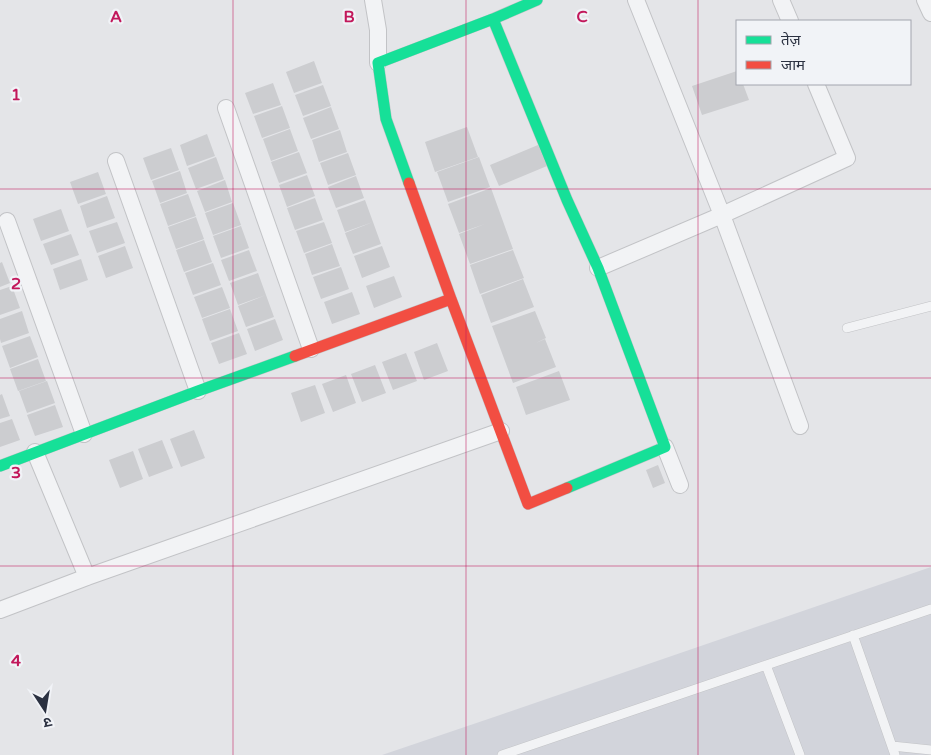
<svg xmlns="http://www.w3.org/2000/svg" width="931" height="755" font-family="'Varela Round','Noto Sans Devanagari',sans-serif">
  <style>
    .built { fill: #d2d4db }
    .building { fill: #cccdd0 }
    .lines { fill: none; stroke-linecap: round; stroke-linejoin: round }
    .lane-casing { stroke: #c2c3c6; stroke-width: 10 }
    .street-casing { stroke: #c2c3c6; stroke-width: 18 }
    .fast-casing { stroke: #c2c3c6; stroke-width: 12 }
    .jam-casing { stroke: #c2c3c6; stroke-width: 12 }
    .lane { stroke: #f2f3f5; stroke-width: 9 }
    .street { stroke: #f2f3f5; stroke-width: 16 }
    .fast { stroke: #16e098; stroke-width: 11 }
    .jam { stroke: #f24e42; stroke-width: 11 }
    .grid { fill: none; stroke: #c2185b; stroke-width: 1; stroke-opacity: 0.55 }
    .grid-label { font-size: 16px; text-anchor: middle; font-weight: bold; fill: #c2185b; stroke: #f1f3f7; stroke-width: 4.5; stroke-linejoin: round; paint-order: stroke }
  </style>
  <rect width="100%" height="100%" fill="#e4e5e8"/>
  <!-- built -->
  <path class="built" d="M931,567V755H382L500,715Z"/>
  <!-- building -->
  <path class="building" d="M314,61L322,83L294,93L286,72Z
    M737,71V84H743L749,100L702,115L692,86Z
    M273,83L281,105L253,114L245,93Z
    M323,85L331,106L303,116L295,95Z
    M282,106L290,128L262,138L254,116Z
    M331,107L339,129L311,139L303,118Z
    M467,127L478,157L435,172L425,142Z
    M290,129L298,151L271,161L263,139Z
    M340,130L347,152L319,162L312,140Z
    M207,134L215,156L187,166L180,145Z
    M538,145L547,166L499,186L490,165Z
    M171,148L179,170L151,180L143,158Z
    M299,152L307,173L279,183L271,162Z
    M348,153L356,175L328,185L320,163Z
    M216,157L224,179L196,189L188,168Z
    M479,157L490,187L448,202L437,172Z
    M180,171L187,193L160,203L152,181Z
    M98,172L106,194L78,204L70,182Z
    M307,175L315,196L287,207L279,185Z
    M356,176L364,198L336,208L328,187Z
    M225,180L232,202L205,212L197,191Z
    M491,188L513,249L470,264L459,234L485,224L459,233L448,204Z
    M188,194L196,216L168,226L160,204Z
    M107,196L115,218L87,228L80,206Z
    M315,198L323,220L295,230L287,208Z
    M365,200L373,222L345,232L337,210Z
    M233,203L241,225L213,235L205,213Z
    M61,209L69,231L41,241L33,219Z
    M196,217L204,239L176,249L168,227Z
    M117,222L125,243L97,253L89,231Z
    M324,222L332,243L304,253L296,231Z
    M373,222L381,244L353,254L345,233Z
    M241,226L249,248L221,258L213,236Z
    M71,234L79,255L51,265L43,244Z
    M204,240L212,262L184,272L176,250Z
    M332,244L340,266L312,275L305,254Z
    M125,246L133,268L106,278L98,256Z
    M382,246L390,267L362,278L354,256Z
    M249,250L257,271L229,281L221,260Z
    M513,250L524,278L480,294L470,265Z
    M81,259L88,280L60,290L53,269Z
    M2,262L10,283L0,287V263Z
    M213,263L221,285L193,295L185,273Z
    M341,267L349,289L321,299L313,277Z
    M258,273L266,295L238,305L230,283Z
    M394,276L402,297L374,308L366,286Z
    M523,279L534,307L491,323L481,295Z
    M12,286L20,308L0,315V290Z
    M222,287L230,308L202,318L194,297Z
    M352,292L360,314L332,324L324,302Z
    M266,295L274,317L246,327L238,306Z
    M230,309L238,331L210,341L202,319Z
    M22,311L29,333L1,343L0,339V319Z
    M535,311L546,338L536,343L545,339L556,367L513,383L492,326Z
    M275,319L283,340L255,351L247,329Z
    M239,333L247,354L219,364L211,343Z
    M30,336L38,357L10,368L2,346Z
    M437,343L448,371L424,380L414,352Z
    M406,353L417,381L393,390L382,362Z
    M38,359L46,381L18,391L10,369Z
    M375,365L386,393L362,402L351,374Z
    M559,371L570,400L526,415L516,387Z
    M346,375L356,403L333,412L322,384Z
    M47,381L55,403L27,413L19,391Z
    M315,385L325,413L301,422L291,393Z
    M2,394L10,416L0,419V395Z
    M55,405L63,427L35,436L27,415Z
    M12,419L20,440L0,447V423Z
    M194,430L205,458L181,467L170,439Z
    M162,440L173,468L149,477L138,449Z
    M133,451L143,479L120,488L109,460Z
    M658,465L665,483L653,488L646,470Z"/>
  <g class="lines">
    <!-- lane casing -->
    <g class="lane-casing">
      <path id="lane" d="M847,328L931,306
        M853,635L895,755
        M766,665L800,755
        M892,746L931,750
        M502,755L931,609"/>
    </g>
    <!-- street casing -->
    <g class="street-casing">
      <path id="street" d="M373,0L378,30V63
        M636,0L722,215L847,158L816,84
        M781,0L790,21
        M925,0L931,13
        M226,108L311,349
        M116,161L198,391
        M7,221L84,434
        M598,268L722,215L800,426
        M665,447L680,485
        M35,452L87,577
        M0,610L87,577L501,431"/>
    </g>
    <!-- fast casing -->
    <g class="fast-casing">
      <path id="fast" d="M493,19L567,200L598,268L665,447L567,488
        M409,183L386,119L378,63L493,19L537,0
        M0,466L198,391L295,356"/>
    </g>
    <!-- jam casing -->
    <g class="jam-casing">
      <path id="jam" d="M451,299L528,504L567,488
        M295,356L451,299L409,183"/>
    </g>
    <!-- lane -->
    <use href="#lane" class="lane"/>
    <!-- street -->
    <use href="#street" class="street"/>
    <!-- fast -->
    <use href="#fast" class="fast"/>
    <!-- jam -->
    <use href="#jam" class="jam"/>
  </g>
  <!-- grid -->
  <path class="grid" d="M233,0V755M466,0V755M698,0V755M0,189H931M0,378H931M0,566H931"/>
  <g class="grid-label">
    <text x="116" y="22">A</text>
    <text x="349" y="22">B</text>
    <text x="582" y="22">C</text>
    <text x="16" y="100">1</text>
    <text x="16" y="289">2</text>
    <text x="16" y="478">3</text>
    <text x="16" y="666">4</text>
  </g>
  <!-- legend -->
  <rect x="736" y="20" width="175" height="65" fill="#f1f3f7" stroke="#a2a5ae"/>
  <rect x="746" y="36" width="25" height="8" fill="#16e098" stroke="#a2a5ae"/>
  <text x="781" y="45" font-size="15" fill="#2b3141">तेज़</text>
  <rect x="746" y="61" width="25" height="8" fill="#f24e42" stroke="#a2a5ae"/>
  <text x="781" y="70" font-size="15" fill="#2b3141">जाम</text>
  <!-- north arrow -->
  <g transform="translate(45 710) rotate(168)" stroke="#f1f3f7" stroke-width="4" paint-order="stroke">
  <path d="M0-4L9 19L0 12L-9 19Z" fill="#2b3141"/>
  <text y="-8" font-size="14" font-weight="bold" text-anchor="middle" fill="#2b3141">उ</text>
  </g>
</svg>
